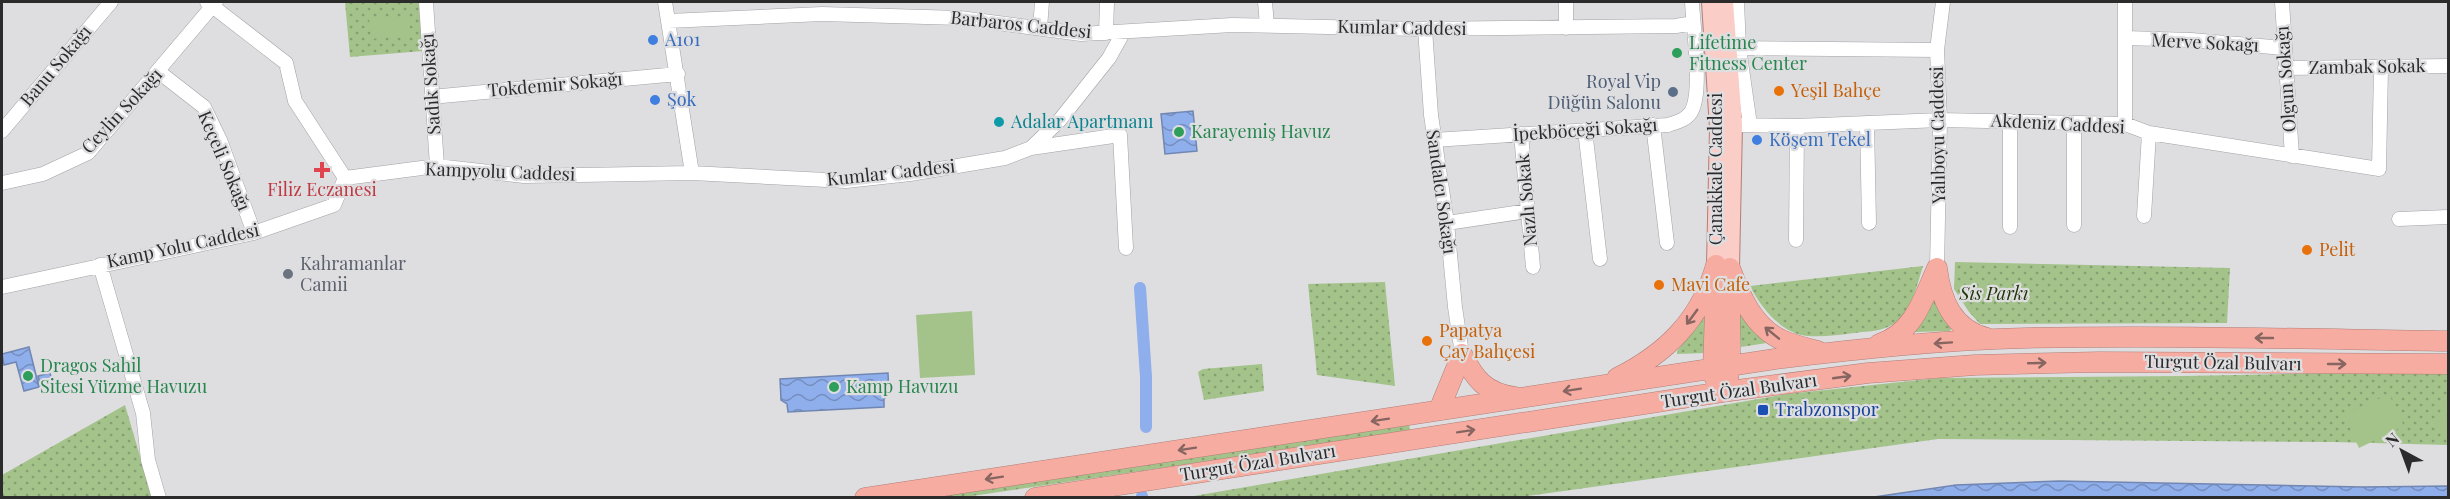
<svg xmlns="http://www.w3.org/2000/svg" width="2450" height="499" font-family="'Playfair Display',serif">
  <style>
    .grass { fill: url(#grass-dots) }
    .pitch { fill: #a3c38a }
    .water { fill: url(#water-waves); stroke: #7187b2; stroke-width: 1.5 }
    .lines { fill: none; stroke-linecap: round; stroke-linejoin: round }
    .canal { stroke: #8faeec; stroke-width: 12 }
    .minor-casing { stroke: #a2a2a6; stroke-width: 15 }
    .major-casing { stroke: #b07f78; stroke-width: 20 }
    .highway-casing { stroke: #b07f78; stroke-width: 21 }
    .minor { stroke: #fff; stroke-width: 14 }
    .major { stroke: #facdc7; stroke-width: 18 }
    .highway { stroke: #f7aca1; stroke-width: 20 }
    .oneway { stroke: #876561 }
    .shop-dot { fill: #3f7fe0; stroke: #dedee1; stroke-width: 2 }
    .leisure-dot { fill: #2e9e5b; stroke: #dedee1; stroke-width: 2 }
    .food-dot { fill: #e8710a; stroke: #dedee1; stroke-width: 2 }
    .service-dot { fill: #5c6f8a; stroke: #dedee1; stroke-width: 2 }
    .culture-dot { fill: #0f9aa8; stroke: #dedee1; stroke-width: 2 }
    .health-dot { fill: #e0444e; stroke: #dedee1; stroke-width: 2 }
    .worship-dot { fill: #6b7280; stroke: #dedee1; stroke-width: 2 }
    .transit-dot { fill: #1a4fb4; stroke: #dedee1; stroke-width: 2 }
    .labels { text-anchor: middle; stroke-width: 4.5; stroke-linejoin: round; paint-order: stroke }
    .street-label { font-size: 18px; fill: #2b2b2c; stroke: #dedee1 }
    .shop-label { font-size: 18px; fill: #366cbe; stroke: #dedee1; text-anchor: start }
    .leisure-label { font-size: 18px; fill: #27864d; stroke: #dedee1; text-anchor: start }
    .service-label { font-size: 18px; fill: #4e5e75; stroke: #dedee1; text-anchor: end }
    .food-label { font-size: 18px; fill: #c56008; stroke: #dedee1; text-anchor: start }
    .culture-label { font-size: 18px; fill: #0d838f; stroke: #dedee1; text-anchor: start }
    .health-label { font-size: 18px; fill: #be3a42; stroke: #dedee1 }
    .worship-label { font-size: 18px; fill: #5b616d; stroke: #dedee1; text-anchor: start }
    .park-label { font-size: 18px; font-style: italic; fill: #213708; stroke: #dedee1 }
    .transit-label { font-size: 18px; fill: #164399; stroke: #dedee1; text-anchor: start }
  </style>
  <defs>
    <pattern id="grass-dots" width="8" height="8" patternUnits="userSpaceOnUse" patternTransform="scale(1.5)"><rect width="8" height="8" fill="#a3c38a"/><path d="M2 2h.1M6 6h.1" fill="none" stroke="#859f71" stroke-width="1.8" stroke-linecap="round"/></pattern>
    <pattern id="water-waves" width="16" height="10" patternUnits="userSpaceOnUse" patternTransform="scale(1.5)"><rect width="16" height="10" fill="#8faeec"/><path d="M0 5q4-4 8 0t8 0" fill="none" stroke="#758ebf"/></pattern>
  </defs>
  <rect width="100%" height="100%" fill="#dedee1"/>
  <!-- grass -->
  <path class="grass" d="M345,2H420L423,51L350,57Z
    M1955,262L2230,268L2227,323L1980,324L1969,312L1954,289Z
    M1923,266C1917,285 1913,306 1898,320C1886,332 1869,331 1854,333C1839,335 1823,337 1808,336C1782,334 1761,308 1750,286Z
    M1385,282L1395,386L1317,375L1308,284Z
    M1934,295L1952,327L1950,331L1916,332L1915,329Z
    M1707,308L1706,353L1677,354V351L1699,324Z
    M1739,308L1773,342L1741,347Z
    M1262,364L1264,391L1204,400L1198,372L1203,369Z
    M2448,371V445L2333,442L1938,439L1521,497L1182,498L1787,394L1939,378L2185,376Z
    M125,405L152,497H2V475Z
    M1409,424L1410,430L1397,433L965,497L921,498Z"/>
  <!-- pitch -->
  <path class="pitch" d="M409,16L410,35L371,39L369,19Z
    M972,311L975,375L920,378L916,315Z
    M2389,394L2404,426L2359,448L2344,415Z
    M2447,398L2448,399V432L2434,425Z"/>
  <!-- water -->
  <path class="water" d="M1193,111L1197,151L1165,154L1161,114Z
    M29,347L39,387L24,391L16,362L4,365L2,354Z
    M50,373L53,385L41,388L38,376Z
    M888,373L889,394L884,399V407L788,412L787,404L781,400L780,379Z
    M2059,481L2363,487L2448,486V497H1874L1956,485Z"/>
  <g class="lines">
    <!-- canal -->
    <path class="canal" d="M1140,288L1146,377V427
      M1142,498V496"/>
    <!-- minor casing -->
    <g class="minor-casing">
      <path id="minor" d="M207,2L286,63L295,101L345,178
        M426,2L437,166
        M665,2L692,173
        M1265,2L1267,25
        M1737,2L1739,48L1750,125
        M2282,2L2292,156
        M668,21L822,14L960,18L1081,34L1232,25L1418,29L1676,26L1693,23
        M1040,28L1042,2
        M1566,28V2
        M1425,29L1431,115L1447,223L1455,307L1462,354
        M1106,33L1107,2
        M2125,38L2191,40L2284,48
        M1727,48L1937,50
        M2285,68L2448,66
        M159,72L204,107L220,140L254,233
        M431,97L678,74
        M2010,121V227
        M1867,123L1869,223
        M2125,124V2
        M1653,125L1667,243
        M1733,125L1797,126L1940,120L2125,124L2149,133L2379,169L2381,68
        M1585,130L1600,259
        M2,131L111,2
        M1521,134L1533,267
        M1434,140L1668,125C1677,122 1686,120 1691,112C1703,93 1693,26 1692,2
        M1031,148L1120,135L1126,248
        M345,178L437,166L524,176L692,173L846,181L910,174L1005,158L1031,148L1059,121L1109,58L1123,33
        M2,183L43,174L88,153L216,2
        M2144,216L2149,133
        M2399,219L2448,217
        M1447,223L1528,211
        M2074,225V123
        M1796,240L1797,126
        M100,265L143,413L148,460L159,498
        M1937,268L1940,120L1937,50L1943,2
        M2,287L254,233L334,205L345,178"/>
    </g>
    <!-- major casing -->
    <g class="major-casing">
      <path id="major" d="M1711,2L1719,129L1716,265
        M1724,2L1733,125L1730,268"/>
    </g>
    <!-- highway casing -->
    <g class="highway-casing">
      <path id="highway" d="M1730,268C1740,295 1753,327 1782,340C1793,345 1806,348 1818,351
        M1937,268C1941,301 1953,329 1987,338
        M1879,344C1914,333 1923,299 1937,268
        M1462,354C1475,379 1485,393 1515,397
        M1617,378C1667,353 1701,319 1716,265
        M1715,379L1713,369L1716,283
        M1728,379L1730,366V279
        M1439,410L1462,354
        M865,498L1775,359C1858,349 1941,340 2025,338C2166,335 2307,339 2448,341
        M1035,498L1722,392L1868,373L1975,365L2099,362L2448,364"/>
    </g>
    <!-- minor -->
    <use href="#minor" class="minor"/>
    <!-- major -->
    <use href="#major" class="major"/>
    <!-- highway -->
    <use href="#highway" class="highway"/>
  </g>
  <!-- one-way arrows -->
  <defs><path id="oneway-shaft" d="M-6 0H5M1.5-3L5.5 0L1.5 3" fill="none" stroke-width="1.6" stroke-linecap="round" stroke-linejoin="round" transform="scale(1.5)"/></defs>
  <g class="oneway">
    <use href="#oneway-shaft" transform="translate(1692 317) rotate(126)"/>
    <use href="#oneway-shaft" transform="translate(1772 333) rotate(-141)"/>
    <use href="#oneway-shaft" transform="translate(2264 338) rotate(-180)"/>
    <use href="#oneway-shaft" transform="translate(1943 343) rotate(176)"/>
    <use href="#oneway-shaft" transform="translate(2037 363) rotate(-2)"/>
    <use href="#oneway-shaft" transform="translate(2337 364)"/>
    <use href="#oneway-shaft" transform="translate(1842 377) rotate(-8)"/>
    <use href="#oneway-shaft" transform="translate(1572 390) rotate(171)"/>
    <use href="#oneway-shaft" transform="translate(1380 420) rotate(171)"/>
    <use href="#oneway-shaft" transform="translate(1466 431) rotate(-9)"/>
    <use href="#oneway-shaft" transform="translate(1187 449) rotate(171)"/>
    <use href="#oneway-shaft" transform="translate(994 478) rotate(171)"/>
  </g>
  <!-- markers -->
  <g class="shop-dot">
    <circle cx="653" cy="40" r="6"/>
    <circle cx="655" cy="100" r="6"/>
    <circle cx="1757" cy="140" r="6"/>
  </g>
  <g class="leisure-dot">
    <circle cx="1677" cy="53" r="6"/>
    <circle cx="1179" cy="132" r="6"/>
    <circle cx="28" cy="376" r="6"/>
    <circle cx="834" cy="387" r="6"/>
  </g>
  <g class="food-dot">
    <circle cx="1779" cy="91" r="6"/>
    <circle cx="2307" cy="250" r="6"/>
    <circle cx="1659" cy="285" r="6"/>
    <circle cx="1427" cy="341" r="6"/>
  </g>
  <circle class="service-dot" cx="1673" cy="92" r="6"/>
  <circle class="culture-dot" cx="999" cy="122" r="6"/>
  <path class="health-dot" d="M319 161h6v6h6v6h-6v6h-6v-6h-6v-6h6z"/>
  <circle class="worship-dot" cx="288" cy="274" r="6"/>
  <rect class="transit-dot" x="1757" y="404" width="12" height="12" rx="3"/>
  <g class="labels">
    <!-- street labels -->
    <g class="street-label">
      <text transform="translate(1021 25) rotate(6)" y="6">Barbaros Caddesi</text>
      <text transform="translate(1402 28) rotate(1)" y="6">Kumlar Caddesi</text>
      <text transform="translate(2205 43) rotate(3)" y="6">Merve Sokağı</text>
      <text transform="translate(56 66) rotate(-50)" y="6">Banu Sokağı</text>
      <text transform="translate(2367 67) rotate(-1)" y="6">Zambak Sokak</text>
      <text transform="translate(2286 79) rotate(-94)" y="6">Olgun Sokağı</text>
      <text transform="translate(431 84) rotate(-94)" y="6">Sadık Sokağı</text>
      <text transform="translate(555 85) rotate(-5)" y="6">Tokdemir Sokağı</text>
      <text transform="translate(122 111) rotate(-47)" y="6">Ceylin Sokağı</text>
      <text transform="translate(2058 124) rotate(3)" y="6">Akdeniz Caddesi</text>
      <text transform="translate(1585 130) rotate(-4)" y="6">İpekböceği Sokağı</text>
      <text transform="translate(1938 135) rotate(-91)" y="6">Yalıboyu Caddesi</text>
      <text transform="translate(224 161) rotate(67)" y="6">Keçeli Sokağı</text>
      <text transform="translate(1716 169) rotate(-90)" y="6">Çanakkale Caddesi</text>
      <text transform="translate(500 172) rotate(2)" y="6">Kampyolu Caddesi</text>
      <text transform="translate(891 173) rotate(-6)" y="6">Kumlar Caddesi</text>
      <text transform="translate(1441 192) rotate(82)" y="6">Sandalcı Sokağı</text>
      <text transform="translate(1527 200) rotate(-95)" y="6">Nazlı Sokak</text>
      <text transform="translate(183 246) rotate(-12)" y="6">Kamp Yolu Caddesi</text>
      <text transform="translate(2223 363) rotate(1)" y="6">Turgut Özal Bulvarı</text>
      <text transform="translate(1739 391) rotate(-8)" y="6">Turgut Özal Bulvarı</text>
      <text transform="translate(1258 463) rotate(-9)" y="6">Turgut Özal Bulvarı</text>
    </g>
    <!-- shop labels -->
    <g class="shop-label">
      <text x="665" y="46">A101</text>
      <text x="667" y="106">Şok</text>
      <text x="1769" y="146">Köşem Tekel</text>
    </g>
    <!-- leisure labels -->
    <g class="leisure-label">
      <text x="1689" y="49">Lifetime<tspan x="1689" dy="21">Fitness Center</tspan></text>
      <text x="1191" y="138">Karayemiş Havuz</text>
      <text x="40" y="372">Dragos Sahil<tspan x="40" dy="21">Sitesi Yüzme Havuzu</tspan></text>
      <text x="846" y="393">Kamp Havuzu</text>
    </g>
    <!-- service labels -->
    <g class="service-label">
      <text x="1661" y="88">Royal Vip<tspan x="1661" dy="21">Düğün Salonu</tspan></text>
    </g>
    <!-- food labels -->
    <g class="food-label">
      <text x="1791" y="97">Yeşil Bahçe</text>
      <text x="2319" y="256">Pelit</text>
      <text x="1671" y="291">Mavi Cafe</text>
      <text x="1439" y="337">Papatya<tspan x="1439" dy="21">Çay Bahçesi</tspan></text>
    </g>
    <!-- culture labels -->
    <g class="culture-label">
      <text x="1011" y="128">Adalar Apartmanı</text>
    </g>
    <!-- health labels -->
    <g class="health-label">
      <text x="322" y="196">Filiz Eczanesi</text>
    </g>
    <!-- worship labels -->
    <g class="worship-label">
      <text x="300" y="270">Kahramanlar<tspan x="300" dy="21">Camii</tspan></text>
    </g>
    <!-- park labels -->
    <g class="park-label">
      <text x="1994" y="300">Sis Parkı</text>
    </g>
    <!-- transit labels -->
    <g class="transit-label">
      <text x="1775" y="416">Trabzonspor</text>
    </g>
  </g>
  <!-- border -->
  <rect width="2450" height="499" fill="none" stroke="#2b2b2c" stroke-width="6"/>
  <!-- north arrow -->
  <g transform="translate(2402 451) rotate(319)" stroke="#dedee1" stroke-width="4.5" paint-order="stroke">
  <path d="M0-4.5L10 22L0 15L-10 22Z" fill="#2b2b2c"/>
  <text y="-9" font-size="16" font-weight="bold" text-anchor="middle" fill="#2b2b2c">N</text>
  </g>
</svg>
